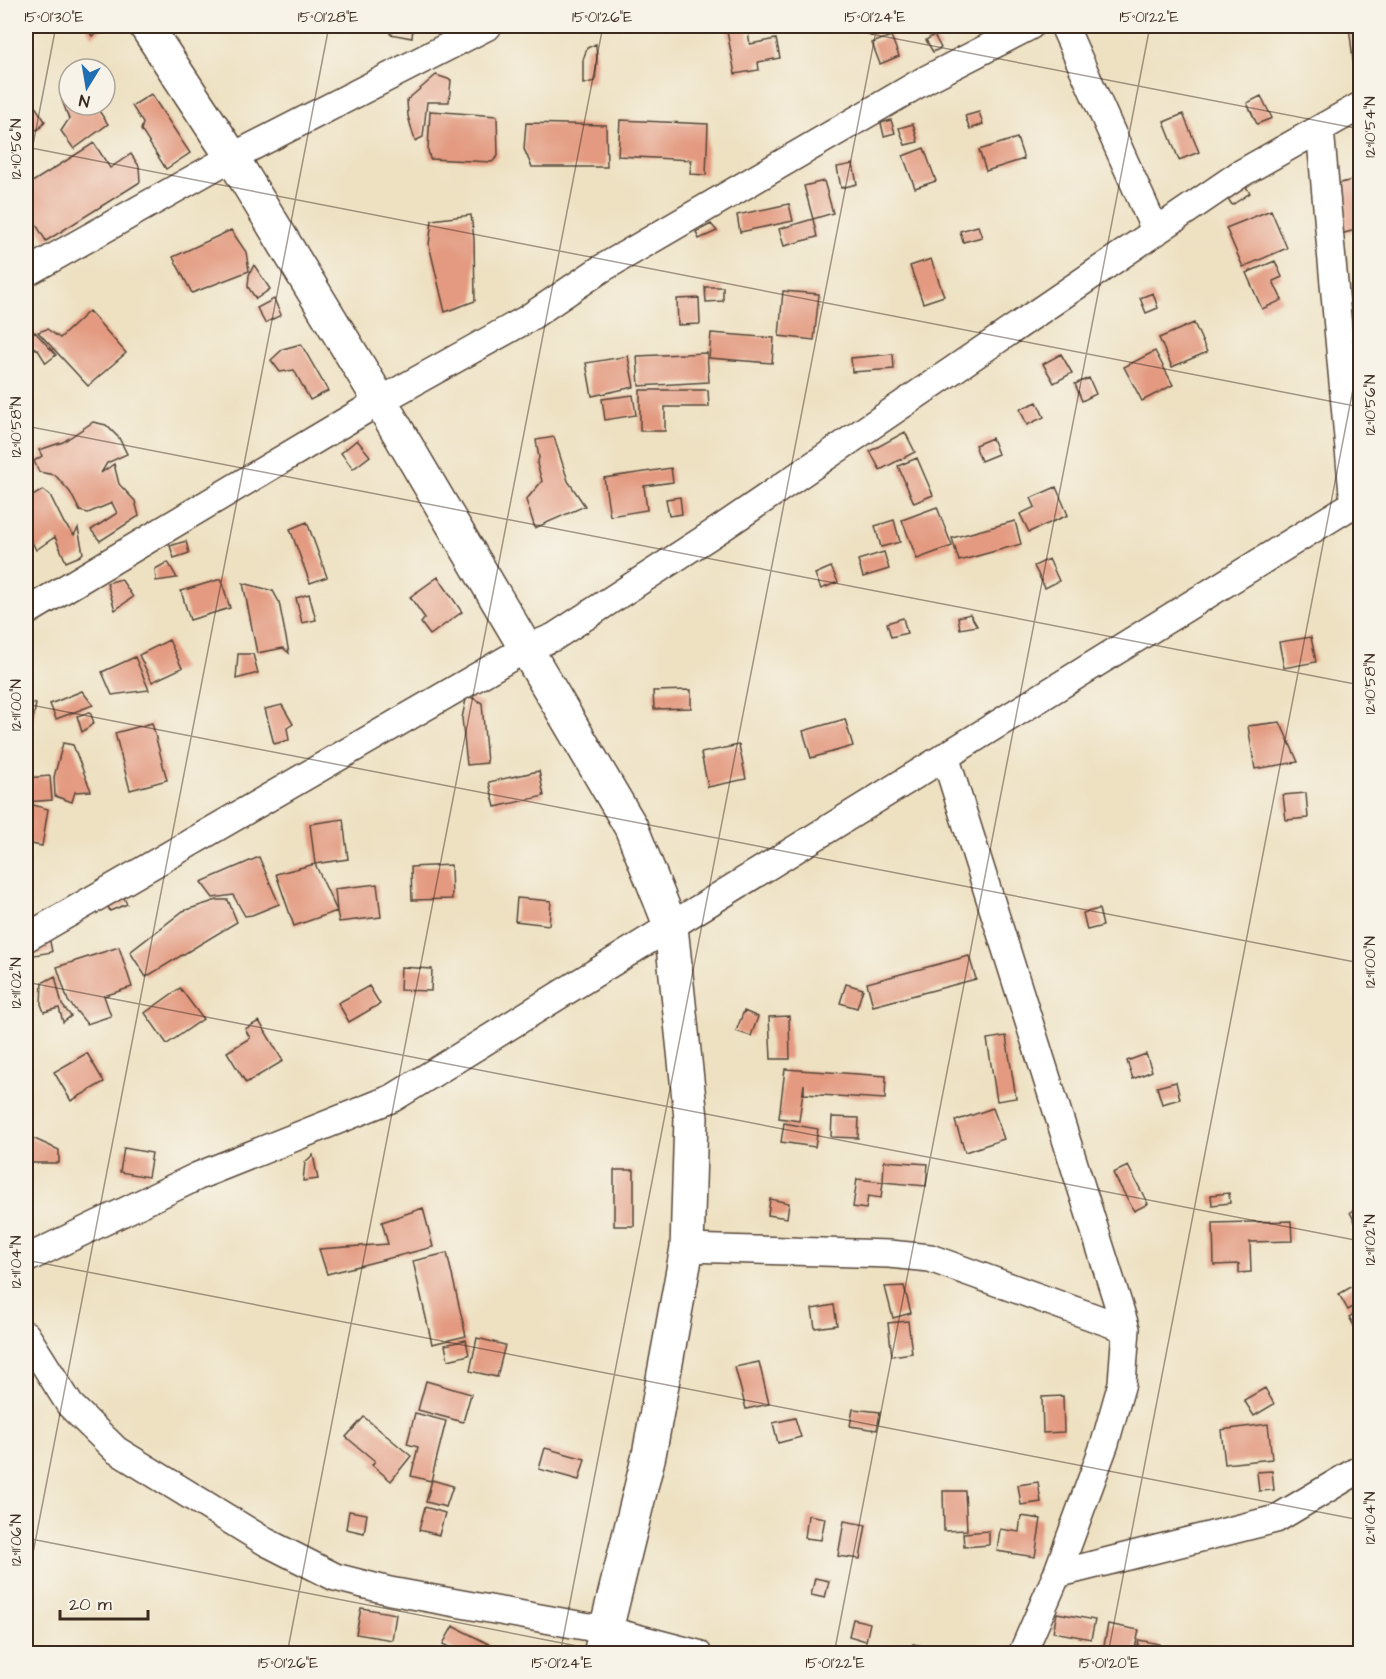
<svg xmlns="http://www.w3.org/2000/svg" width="1386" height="1679" font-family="'Architects Daughter',sans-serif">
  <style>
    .building { fill: #e39a80 }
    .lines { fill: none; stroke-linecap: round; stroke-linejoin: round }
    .minor-casing { stroke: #564537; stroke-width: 30 }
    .tertiary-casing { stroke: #564537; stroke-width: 36 }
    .minor { stroke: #fff; stroke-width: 27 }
    .tertiary { stroke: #fff; stroke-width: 33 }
    .ticks { fill: none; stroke: #3b2a1e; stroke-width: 1.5; stroke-opacity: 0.45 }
    .neatline { fill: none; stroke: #3b2a1e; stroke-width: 2 }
    .ticks-label { font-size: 15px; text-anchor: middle; fill: #3b2a1e }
  </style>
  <rect width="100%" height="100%" fill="#f7f3e8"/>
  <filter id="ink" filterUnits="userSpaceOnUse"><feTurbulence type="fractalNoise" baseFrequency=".0167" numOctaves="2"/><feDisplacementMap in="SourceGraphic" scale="12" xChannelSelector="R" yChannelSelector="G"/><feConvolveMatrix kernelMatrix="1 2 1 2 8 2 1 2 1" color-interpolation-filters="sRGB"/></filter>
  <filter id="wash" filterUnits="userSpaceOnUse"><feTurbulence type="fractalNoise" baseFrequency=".008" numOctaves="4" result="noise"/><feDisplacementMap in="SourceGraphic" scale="24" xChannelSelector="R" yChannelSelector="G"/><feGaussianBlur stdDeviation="1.35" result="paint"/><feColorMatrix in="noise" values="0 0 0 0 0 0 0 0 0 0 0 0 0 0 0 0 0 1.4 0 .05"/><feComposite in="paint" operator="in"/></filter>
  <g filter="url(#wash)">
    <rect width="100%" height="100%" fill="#eee1c2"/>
    <g id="blocks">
      <!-- building -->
      <path class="building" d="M85,26H108L92,36Z
        M391,26H413L412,38L390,34Z
        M726,26H747L750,44L776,39L780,58L758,62L759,70L735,74Z
        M867,26H899L871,36Z
        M1360,26V66L1354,67L1349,27Z
        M934,35L941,48L933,52L926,40Z
        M891,36L899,56L880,64L872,43Z
        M596,44L597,62L595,81L583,84V60L587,48Z
        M436,75L451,80L449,102H427L423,137L415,141L408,116L407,100Z
        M26,93L45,121L39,129L32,131L30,139L26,141Z
        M151,94L190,153L166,169L141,130L143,123L132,106Z
        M69,95V105H95L108,124L74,149L61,131L69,119L62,100Z
        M1261,96L1272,118L1257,124L1247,103Z
        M430,111L497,116L498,156L492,162L430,159L428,150Z
        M979,112L983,124L970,129L965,116Z
        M1183,114L1199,152L1179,160L1164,122Z
        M620,120L708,124L706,175L690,174L691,160L618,156Z
        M891,120L895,133L884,136L881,123Z
        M526,123L606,125L607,167H532L524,149Z
        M913,124L918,142L905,145L899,128Z
        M1017,138L1024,159L986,171L979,150Z
        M94,143L110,168L131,154L139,166L140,182L46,241L26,208V186Z
        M924,148L936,181L915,188L903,156Z
        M853,164L857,184L841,188L837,167Z
        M1360,178V229L1340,234L1329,186Z
        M824,181L833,213L813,219L804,186Z
        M1242,181L1250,193L1232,205L1224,192Z
        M789,204L793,221L740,232L737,215Z
        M1271,210L1287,248L1243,267L1226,228Z
        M471,215L474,239L475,301L445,312L429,245L432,220Z
        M813,219L817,237L784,246L779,229Z
        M711,224L717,231L699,239L696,232Z
        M978,226L982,237L963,242L960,231Z
        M231,230L246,252L249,271L192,293L173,257Z
        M931,259L944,296L923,303L910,266Z
        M1275,261L1282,277L1273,281L1282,300L1262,309L1246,273Z
        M254,265L270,289L256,299L248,287L249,275Z
        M705,287H723V301L706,302Z
        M783,291L819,294L814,340L779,336Z
        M1153,293L1158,308L1146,313L1140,298Z
        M699,298L700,324L678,325L677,299Z
        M274,299L281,315L265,323L257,308Z
        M89,311L126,353L88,386L38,332L47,329L60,338Z
        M1194,323L1207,352L1172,367L1159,338Z
        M35,332L56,355L46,363L38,350L33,347L30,335Z
        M711,333L774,338L772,363L709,358Z
        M301,344L328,391L310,400L294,370L280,372L271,360L283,349Z
        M1155,351L1173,385L1142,401L1124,367Z
        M707,353L709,382L639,386L637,356Z
        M893,354L894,369L852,372L851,358Z
        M1061,354L1072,373L1054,383L1043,364Z
        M628,356L634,387L592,396L586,363Z
        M1089,378L1096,394L1082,401L1075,384Z
        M640,390H708L709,407H665V431H640Z
        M633,395L636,415L605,420L602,399Z
        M1037,402L1044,417L1027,425L1020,409Z
        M93,422L106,425L119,438L127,454L107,463L101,473L114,464L119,484L135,501L139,516L100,541L91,530L117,513L112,503L88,513L80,511L70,492L55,475L39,472L34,461L42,456L39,450L63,442Z
        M905,432L915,452L880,470L870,451Z
        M554,437L568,481L585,506L535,528L526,500L542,481L537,464L539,458L536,440Z
        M992,438L998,454L981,461L975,445Z
        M357,440L370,456L353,469L341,453Z
        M917,458L933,495L914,503L898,466Z
        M671,468L673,482L644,486L647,510L610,516L604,478Z
        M1056,487L1068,515L1029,532L1020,514L1035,507L1031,498Z
        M26,488L31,497L43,490L50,495L64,523L74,535L78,528L83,553L80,556L66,562L55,537L36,550L26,530Z
        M680,497L682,514L669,516L666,499Z
        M937,507L952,546L917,559L902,520Z
        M894,520L900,542L881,547L875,526Z
        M1015,521L1021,544L959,561L952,538Z
        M307,522L327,577L310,583L290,529Z
        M186,541L189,553L174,558L170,546Z
        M884,552L889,569L863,577L858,560Z
        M1049,559L1059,581L1045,588L1034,566Z
        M168,562L177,578L156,581L155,569Z
        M831,567L838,582L821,589L815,574Z
        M438,577L462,612L430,635L421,623L425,618L410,597Z
        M121,579L133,597L115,610L107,583Z
        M221,579L230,608L190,620L181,591Z
        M243,583L273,591L279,602L289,653L283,648L257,653Z
        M309,594L316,620L302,623L296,598Z
        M970,614L977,626L960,629L958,617Z
        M903,618L907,633L891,637L887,623Z
        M1311,637L1316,662L1284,668L1279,642Z
        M169,640L182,668L152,682L139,655Z
        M238,654H253L258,673L236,679Z
        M135,657L149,690L112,695L102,672Z
        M691,690V708L654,709L653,691Z
        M82,691L93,705L56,719L50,704Z
        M467,695L482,703L487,763L467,765L462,718Z
        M26,702L36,704L32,724L26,723Z
        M282,705L293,724L287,728L289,740L274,744L265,709Z
        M90,712L94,723L82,732L77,716Z
        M845,719L853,746L811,758L803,731Z
        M1280,722L1298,762L1255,769L1248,726Z
        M152,723L167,780L130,790L115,733Z
        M63,743L73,745L91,791L75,792L72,802L55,796L54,777Z
        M739,745L746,779L708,787L701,753Z
        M539,771L544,796L495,807L489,782Z
        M50,776L52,800L26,802V778Z
        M1306,793L1308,818L1286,820L1283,795Z
        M26,803L48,809L42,846L26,843Z
        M343,819L348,859L315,864L310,824Z
        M259,857L279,904L252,915L245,916L233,895L213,898L201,882Z
        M315,864L337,911L335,889L377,884L381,917L339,922L337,911L294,926L276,874Z
        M451,865L452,899L412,900L411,867Z
        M121,892L127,904L110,911L105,900Z
        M517,898L551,901L549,925L515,921Z
        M217,900H228L237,922L146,977L130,952L183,911Z
        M1099,909L1103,926L1087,930L1083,913Z
        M47,926L52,952L28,956L34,995L26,999V943Z
        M119,947L132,987L104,996L111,1016L87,1024L68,1001L57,967Z
        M969,956L976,979L873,1006L867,983Z
        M401,967L432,969L431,991L400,990Z
        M55,976L62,1005L71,1016L63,1022L59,1008L44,1012L41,1004L42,983Z
        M846,984L863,989L857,1008L840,1003Z
        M369,986L380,1004L349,1022L338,1003Z
        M180,988L203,1019L167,1044L145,1013Z
        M744,1011L758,1017L751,1036L736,1031Z
        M789,1016L790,1059H771L769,1017Z
        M259,1021L283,1061L246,1083L227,1052L250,1038L245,1029Z
        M1006,1036L1016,1098L997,1101L987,1039Z
        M87,1053L104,1082L71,1101L54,1072Z
        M1146,1054L1152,1071L1133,1079L1127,1061Z
        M785,1069L886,1076L885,1099L804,1094V1084L799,1121L779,1118Z
        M1176,1082L1180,1099L1162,1104L1157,1087Z
        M993,1108L1004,1139L965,1152L955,1121Z
        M832,1117L859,1118L858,1138L831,1137Z
        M784,1123L818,1129L815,1147L781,1142Z
        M28,1136L59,1150V1163H28Z
        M124,1148L152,1153L148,1177L120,1172Z
        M313,1155L318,1179L303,1181L305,1162Z
        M884,1161L928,1164L926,1186L883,1182L881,1198L868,1196L866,1209L853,1207L857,1179L883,1182Z
        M1128,1166L1148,1204L1134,1211L1113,1173Z
        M614,1170H634V1226H614Z
        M1229,1193L1230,1203L1212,1205L1211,1195Z
        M770,1199L789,1203L787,1218L768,1215Z
        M1360,1207V1232L1350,1212Z
        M423,1208L433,1247L327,1274L319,1249L388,1244L382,1222Z
        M1291,1221L1292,1241L1250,1242L1251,1272L1239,1273V1264L1214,1265L1213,1223Z
        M447,1253L466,1336L432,1344L413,1261Z
        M1358,1283L1360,1287V1303L1348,1310L1339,1294Z
        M904,1286L911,1313L893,1318L885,1287Z
        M834,1305L837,1325L815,1328L812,1309Z
        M1360,1310V1327L1356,1329L1349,1317Z
        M908,1321L912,1353L892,1356L888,1323Z
        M477,1338L505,1345L497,1377L470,1371Z
        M466,1340L469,1355L448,1360L445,1345Z
        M759,1362L769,1404L746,1409L735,1367Z
        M426,1381L471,1394L463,1422L418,1410Z
        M1265,1388L1274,1404L1254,1416L1244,1400Z
        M1063,1396L1064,1432L1043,1433L1042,1397Z
        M853,1409L880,1412L877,1430L850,1426Z
        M415,1413L446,1421L431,1481L411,1476L418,1447L407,1444Z
        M364,1417L411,1456L391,1481L372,1465L375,1461L346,1437Z
        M795,1418L801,1437L778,1443L773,1423Z
        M1268,1424L1272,1459L1225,1464L1221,1430Z
        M545,1448L585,1459L579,1480L539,1469Z
        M1272,1471L1274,1490L1259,1491L1257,1472Z
        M432,1480L453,1486L446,1507L426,1502Z
        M1038,1482L1041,1502L1021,1505L1018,1485Z
        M943,1491H965L967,1530L944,1531Z
        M425,1507L445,1513L439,1535L419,1530Z
        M349,1511L367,1514L364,1533L346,1529Z
        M808,1515L825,1518L821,1540L805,1538Z
        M1021,1516L1041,1519L1035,1557L997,1551L1000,1529L1019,1532Z
        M844,1521L866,1525L860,1559L838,1556Z
        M989,1531V1545L964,1547L963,1533Z
        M815,1578L829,1581L825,1598L811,1595Z
        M361,1608L396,1614L392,1640L356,1634Z
        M1057,1613L1095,1620L1091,1639L1053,1632Z
        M853,1619L870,1623L866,1641L849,1636Z
        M1108,1624L1139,1630L1134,1654H1118L1103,1651Z
        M453,1626L491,1645L486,1654H461L443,1644Z
        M1139,1640L1159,1644L1157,1654H1137Z
        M913,1644L934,1648L933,1654H911Z"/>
    </g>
  </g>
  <g filter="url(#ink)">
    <use href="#blocks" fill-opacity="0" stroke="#564537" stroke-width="1.5"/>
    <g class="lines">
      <!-- minor casing -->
      <g class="minor-casing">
        <path id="minor" d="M1064,26L1156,232
          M1320,129L1354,504
          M26,273L232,157L488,26
          M26,612L380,401L527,319L601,269L925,80L1030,26
          M945,756L1126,1329L1122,1383L1105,1443L1057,1574L1022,1654
          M26,938L525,649L554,637L723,527L1240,174L1360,106
          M687,1248L889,1254L930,1258L1126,1329
          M26,1259L198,1176L393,1098L1360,500
          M26,1335L70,1405L116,1450L266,1542L335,1577L390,1591L606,1630L698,1654
          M1057,1574L1276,1519L1360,1469"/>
      </g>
      <!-- tertiary casing -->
      <g class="tertiary-casing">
        <path id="tertiary" d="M146,26L232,157L380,401L631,827L671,927L691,1118L687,1248L649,1455L600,1654"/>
      </g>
      <!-- minor -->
      <use href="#minor" class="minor"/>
      <!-- tertiary -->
      <use href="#tertiary" class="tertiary"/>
    </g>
  </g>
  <!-- ticks -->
  <path class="ticks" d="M830,26L1360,129M26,147L1360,407M26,181L56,26M26,426L1360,685M26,704L1360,963M26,982L1360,1241M26,1260L1360,1520M26,1538L618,1654M26,1589L329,26M287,1654L603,26M560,1654L877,26M834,1654L1150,26M1108,1654L1360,353"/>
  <!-- margin -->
  <rect width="1386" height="1679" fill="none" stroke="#f7f3e8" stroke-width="66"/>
  <!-- north arrow -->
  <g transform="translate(87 87) rotate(191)"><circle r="28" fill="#f7f3e8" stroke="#aca397" stroke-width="1.5"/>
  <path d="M0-4.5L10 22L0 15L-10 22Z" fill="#1f6fb2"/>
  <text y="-9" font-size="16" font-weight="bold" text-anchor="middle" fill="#3b2a1e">N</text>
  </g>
  <!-- scale -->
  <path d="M60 1610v9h88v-9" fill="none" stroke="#3b2a1e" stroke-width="3"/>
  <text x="69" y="1610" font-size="18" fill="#3b2a1e" stroke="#f7f3e8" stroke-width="4.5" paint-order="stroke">20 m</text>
  <rect x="33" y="33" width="1320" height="1613" class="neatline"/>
  <g class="ticks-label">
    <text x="54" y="22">15°01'30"E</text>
    <text x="328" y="22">15°01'28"E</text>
    <text x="602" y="22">15°01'26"E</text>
    <text x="875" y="22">15°01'24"E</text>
    <text x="1149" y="22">15°01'22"E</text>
    <text transform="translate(1370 127) rotate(-90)" y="5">12°10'54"N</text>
    <text transform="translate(16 149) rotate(-90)" y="5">12°10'56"N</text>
    <text transform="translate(1370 405) rotate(-90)" y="5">12°10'56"N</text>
    <text transform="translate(16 427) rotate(-90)" y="5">12°10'58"N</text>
    <text transform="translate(1370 684) rotate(-90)" y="5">12°10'58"N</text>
    <text transform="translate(16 705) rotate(-90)" y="5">12°11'00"N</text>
    <text transform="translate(1370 962) rotate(-90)" y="5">12°11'00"N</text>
    <text transform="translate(16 983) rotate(-90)" y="5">12°11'02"N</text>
    <text transform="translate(1370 1240) rotate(-90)" y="5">12°11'02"N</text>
    <text transform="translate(16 1262) rotate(-90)" y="5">12°11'04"N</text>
    <text transform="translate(1370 1518) rotate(-90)" y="5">12°11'04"N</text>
    <text transform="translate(16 1540) rotate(-90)" y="5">12°11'06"N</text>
    <text x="288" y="1668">15°01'26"E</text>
    <text x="562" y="1668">15°01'24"E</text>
    <text x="835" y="1668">15°01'22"E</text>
    <text x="1109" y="1668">15°01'20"E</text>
  </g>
</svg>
